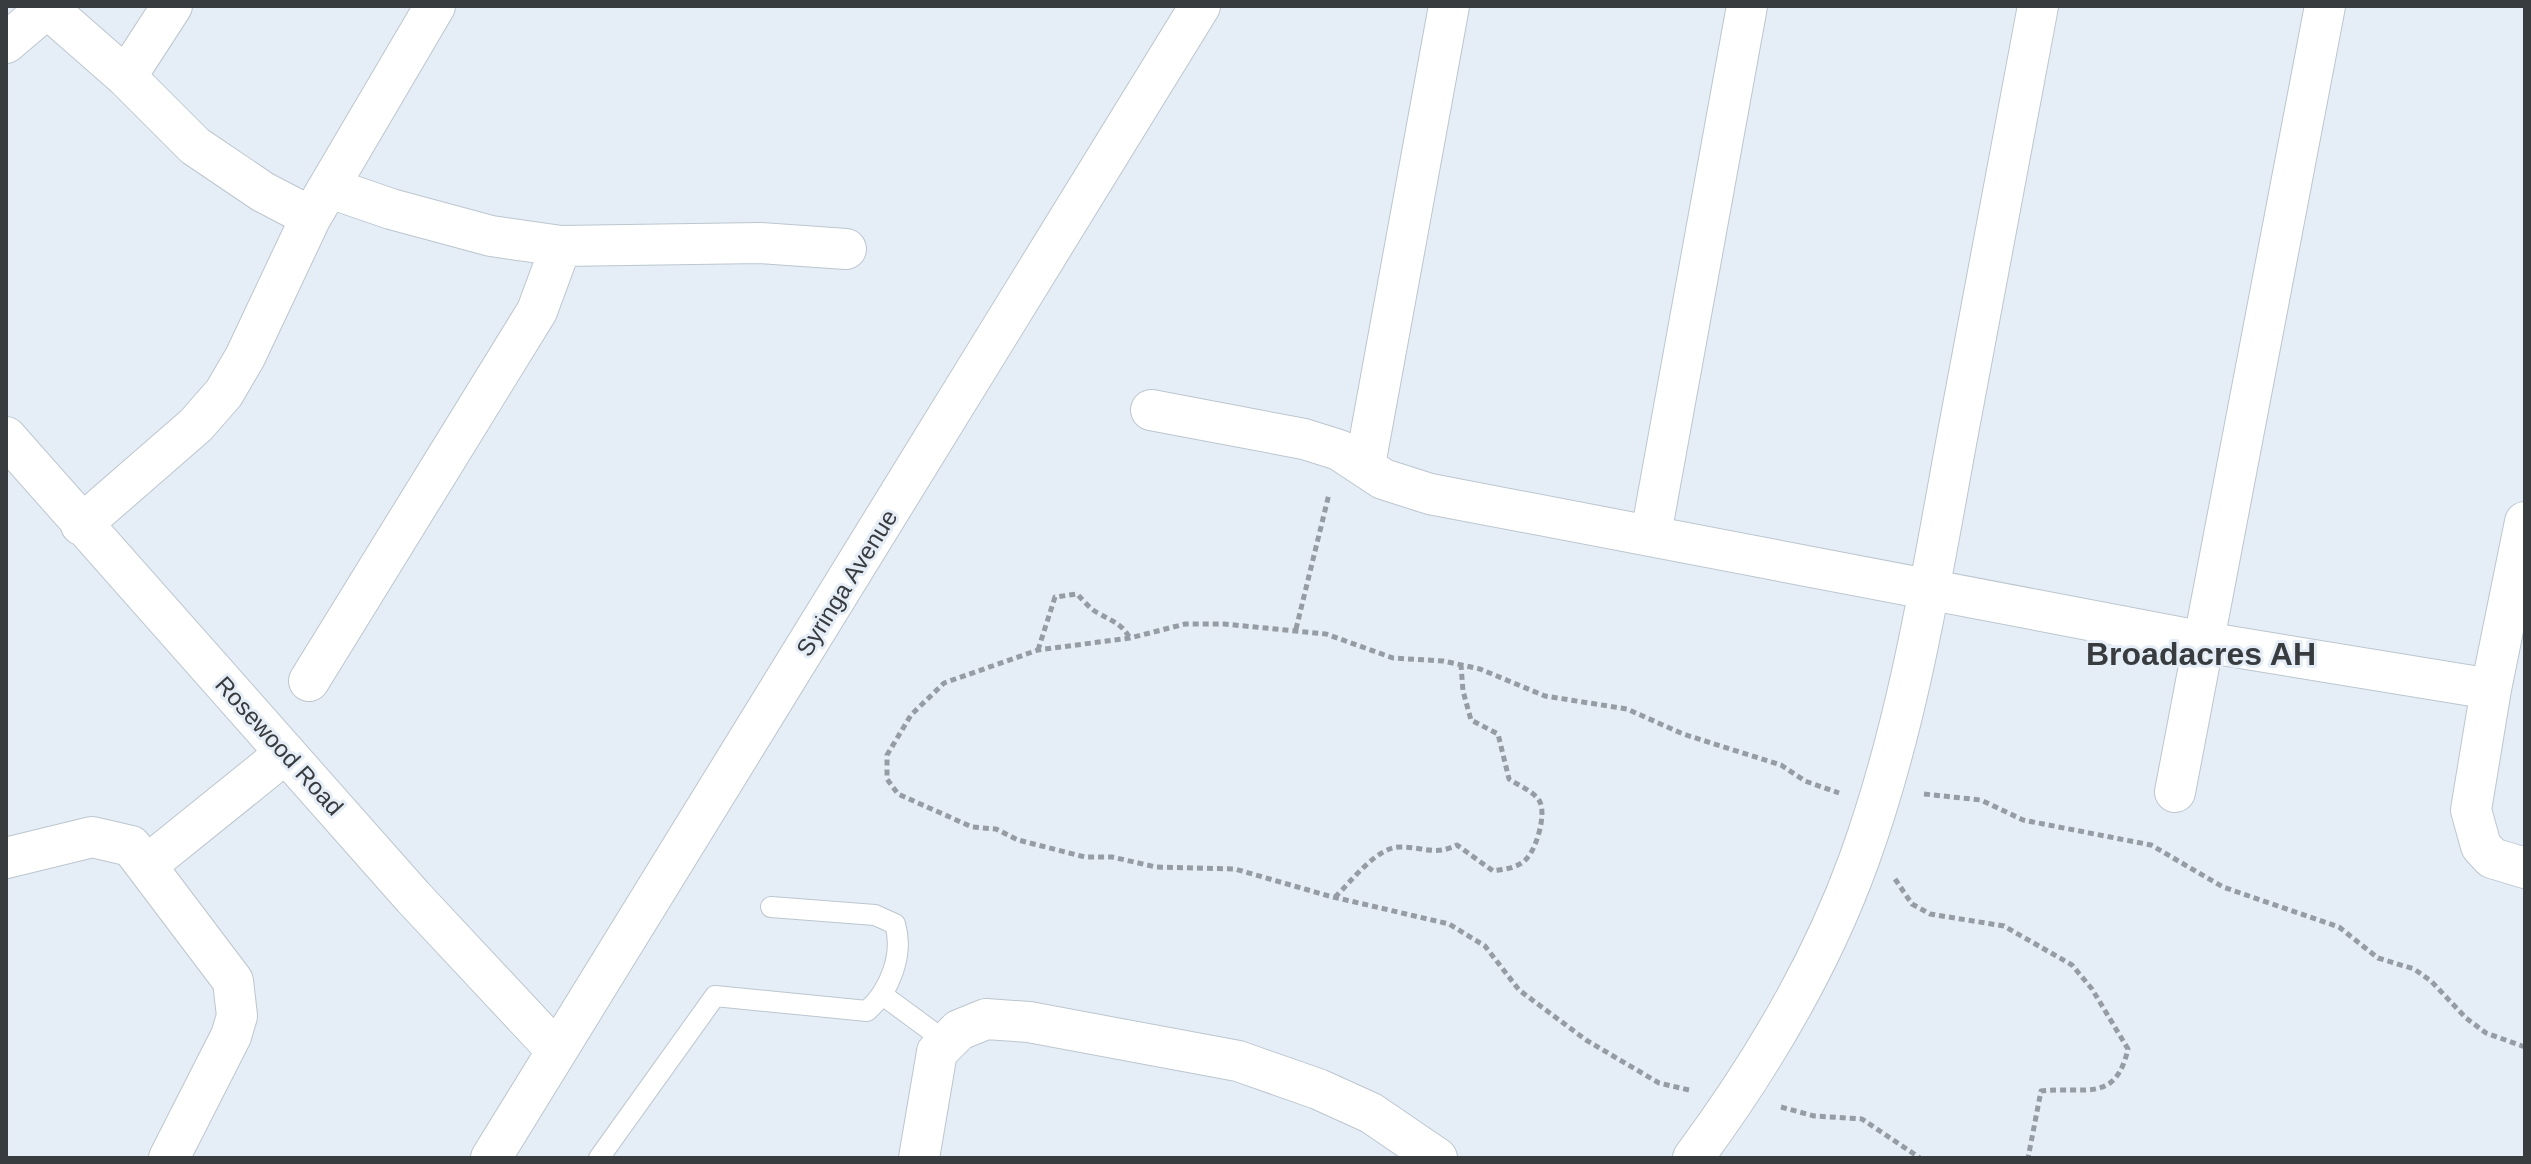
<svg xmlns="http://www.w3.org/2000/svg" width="2531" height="1164" font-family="Arial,sans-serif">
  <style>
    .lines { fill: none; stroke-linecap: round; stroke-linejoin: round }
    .lane-casing { stroke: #bcc6ce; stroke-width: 22 }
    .street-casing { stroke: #bcc6ce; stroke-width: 42 }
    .path { stroke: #969ca3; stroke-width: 5; stroke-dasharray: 6 4; stroke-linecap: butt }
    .lane { stroke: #fff; stroke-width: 20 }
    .street { stroke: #fff; stroke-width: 40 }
    .labels { text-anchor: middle; stroke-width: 6; stroke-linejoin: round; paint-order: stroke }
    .street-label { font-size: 24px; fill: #383c3f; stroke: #e5eef7 }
    .district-label { font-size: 32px; font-weight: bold; fill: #383c3f; stroke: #e5eef7 }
  </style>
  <rect width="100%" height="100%" fill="#e5eef7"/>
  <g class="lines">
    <!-- lane casing -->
    <g class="lane-casing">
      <path id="lane" d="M884,996L945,1041
        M599,1158L715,996L867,1011C890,991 904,954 895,924L875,915L771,907"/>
    </g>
    <!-- street casing -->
    <g class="street-casing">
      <path id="street" d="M45,6L126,77L195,146L263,192L311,217
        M6,43L47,8
        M126,77L172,6
        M330,188L391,209L491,236L561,246L760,243L846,249
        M1151,410L1304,439L1339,450L1383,479L1430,494L2204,642L2491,689
        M6,437L413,897L557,1051
        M1365,465L1449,6
        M2525,522L2491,689L2471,810L2481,846L2492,858L2525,868
        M81,525L196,425L224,393L245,357L311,217L435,6
        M1651,534L1747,6
        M309,681L537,311L561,246
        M2175,792L2325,6
        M6,858L92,837L131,846L233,981L237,1016L231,1036L169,1158
        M147,865L286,753
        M491,1158L1200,6
        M919,1158L937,1052L959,1030L986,1019L1029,1022L1238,1061L1318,1089L1371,1113L1437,1158
        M1693,1158C1761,1066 1820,968 1859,860C1908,725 1931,580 1957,438C1984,294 2011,150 2038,6"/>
    </g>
    <!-- path -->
    <path class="path" d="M1296,629L1329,494
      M1038,650L1055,597L1077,594C1083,600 1090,609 1098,613C1113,622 1120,622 1130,638
      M1924,794L1981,800L2023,820L2151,845L2223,887L2339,927L2378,958L2414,969L2431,981L2466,1018L2486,1033L2525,1047
      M1895,879L1912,904L1930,914L2004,926L2072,965L2092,989L2128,1049C2115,1104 2086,1086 2041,1091L2028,1158
      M1335,897C1351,882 1377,846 1401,847C1424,847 1435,856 1457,845L1493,871C1505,869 1520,868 1528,857C1537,846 1546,815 1540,802C1534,791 1519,786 1509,779L1498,734L1471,720L1463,691L1461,665
      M1689,1090L1659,1083L1586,1040L1519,990L1485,946L1449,924L1329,896L1235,869L1156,867L1112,857H1085L1018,840L996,829L972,827L898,794L887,779V755L911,715L944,683L1038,650L1130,638L1185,624H1224L1326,634L1393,658L1443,661L1480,669L1545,696L1627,709L1683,734L1781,765L1805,781L1839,793
      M1781,1107L1814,1116L1862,1119L1920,1158"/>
    <!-- lane -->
    <use href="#lane" class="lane"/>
    <!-- street -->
    <use href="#street" class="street"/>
  </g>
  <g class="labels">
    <!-- street labels -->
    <g class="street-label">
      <text transform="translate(847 583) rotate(-58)" y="8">Syringa Avenue</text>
      <text transform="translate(279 746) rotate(48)" y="8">Rosewood Road</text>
    </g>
    <!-- district labels -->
    <g class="district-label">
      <text x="2201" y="665">Broadacres AH</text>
    </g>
  </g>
  <!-- border -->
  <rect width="2531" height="1164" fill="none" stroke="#383c3f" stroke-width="16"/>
</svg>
